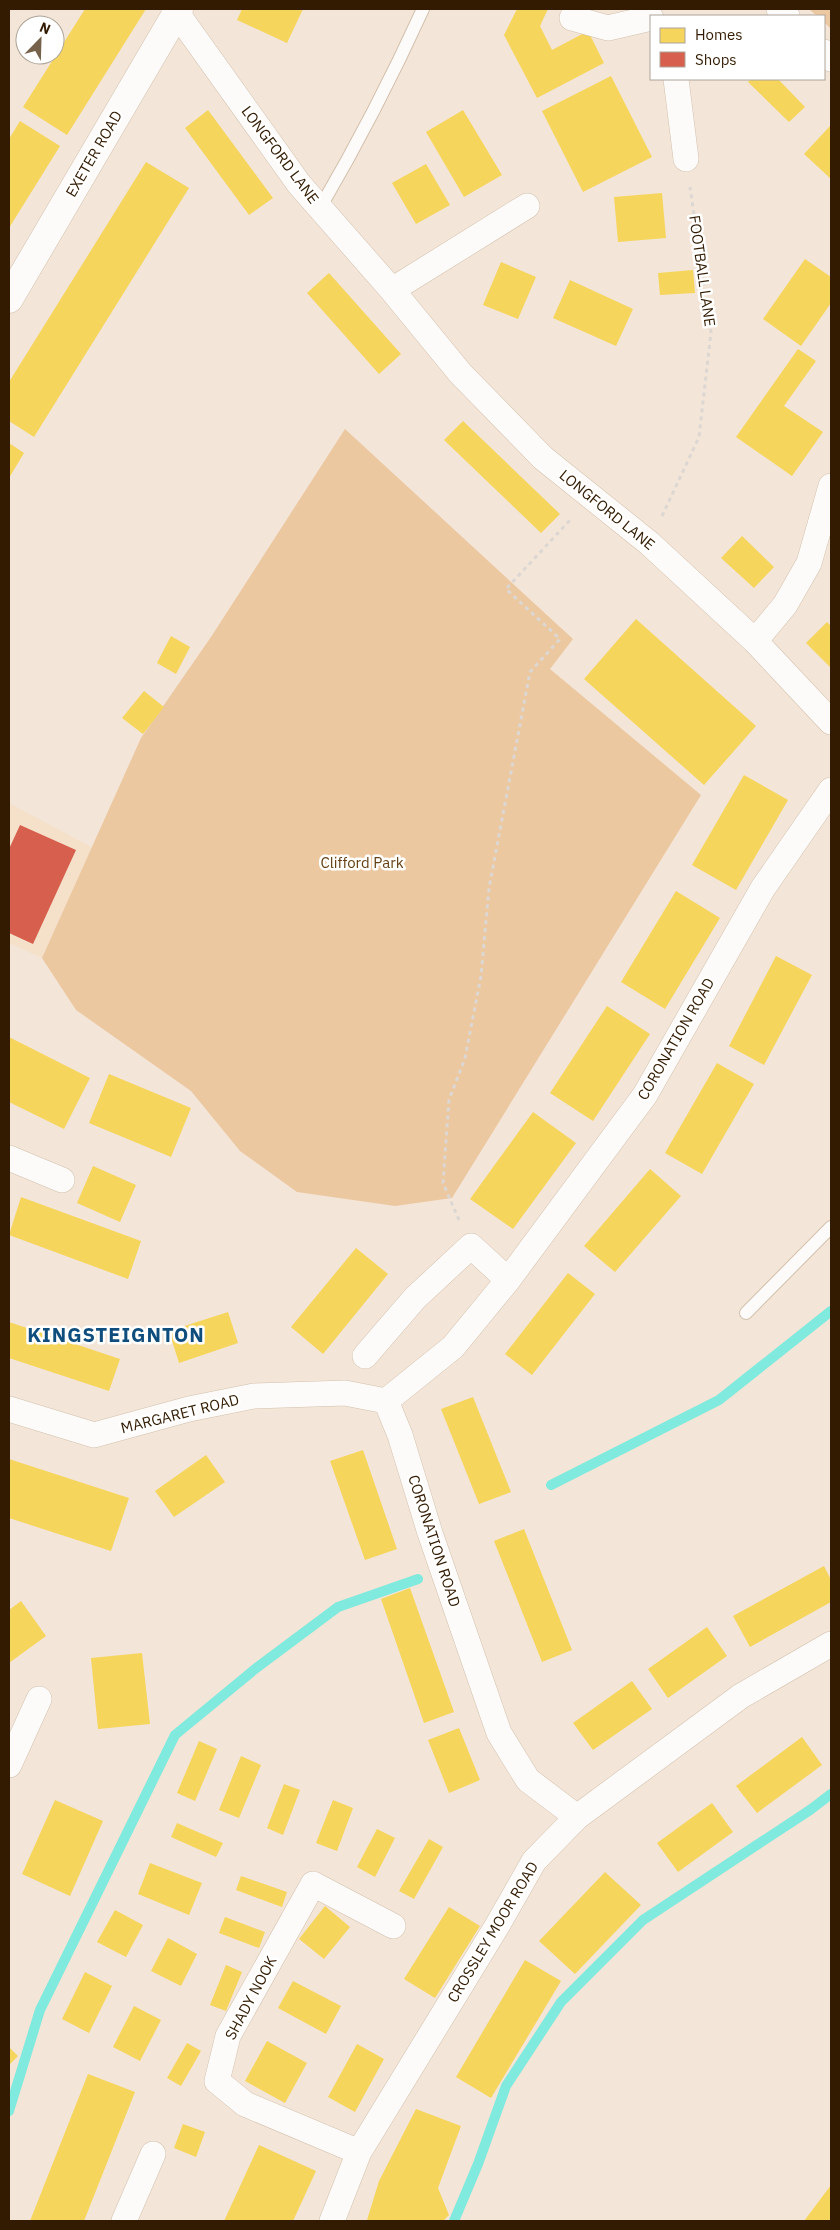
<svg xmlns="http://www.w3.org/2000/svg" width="840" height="2230" font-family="'IBM Plex Sans',sans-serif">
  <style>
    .built { fill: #f5e0ca }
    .green { fill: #ecc8a1 }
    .homes { fill: #f6d55c }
    .shops { fill: #d6604d }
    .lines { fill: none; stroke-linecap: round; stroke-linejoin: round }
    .stream { stroke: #7feadd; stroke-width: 10 }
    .service-casing { stroke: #d3c1ae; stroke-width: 14 }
    .minor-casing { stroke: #d3c1ae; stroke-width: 26 }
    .secondary-casing { stroke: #d3c1ae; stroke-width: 29 }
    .path { stroke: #dcd7d3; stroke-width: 3; stroke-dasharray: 4 4; stroke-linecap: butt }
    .service { stroke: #fdfbf9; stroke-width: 12 }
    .minor { stroke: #fdfbf9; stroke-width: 25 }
    .secondary { stroke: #fdfbf9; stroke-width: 28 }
    .labels { text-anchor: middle; stroke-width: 5; stroke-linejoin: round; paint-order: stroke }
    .street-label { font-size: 15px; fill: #321b00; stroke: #fff }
    .park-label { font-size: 15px; fill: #633f11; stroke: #fff }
    .district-label { font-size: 20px; font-weight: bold; letter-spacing: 1px; fill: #0f4d7d; stroke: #fff }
  </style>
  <rect width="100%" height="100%" fill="#f3e5d7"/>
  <!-- built -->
  <path class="built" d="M9,803L93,848L42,958L9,943Z"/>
  <!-- green -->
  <path class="green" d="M809,9H831V29L824,22V16H817Z
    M345,429L573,639L550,669L701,795L452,1198L395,1206L297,1192L240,1151L191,1091L76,1010L42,958L141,738L211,637Z"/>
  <!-- homes -->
  <path class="homes" d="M85,9H146L67,135L23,107Z
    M242,9H303L287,43L237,20Z
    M517,9H548L540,26L552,50L588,31L604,63L537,98L504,35Z
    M611,76L652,157L583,192L542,111Z
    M751,79H778L805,107L789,122L748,82Z
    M208,110L273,198L249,215L185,128Z
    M463,110L502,175L464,197L426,132Z
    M20,121L60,146L9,228V139Z
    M830,126L831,127V179L804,154Z
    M146,162L189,188L34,437L9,421V382Z
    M426,164L450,205L416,224L392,183Z
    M662,193L666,238L618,242L614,197Z
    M805,259L831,277V303L801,346L763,319Z
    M501,262L536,277L518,319L483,305Z
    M693,270L695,293L660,295L658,273Z
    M329,273L401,354L379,374L307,293Z
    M570,280L633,309L616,346L553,318Z
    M798,349L816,361L784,406L823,432L792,476L736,437Z
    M463,421L560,514L541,533L444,440Z
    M9,443L24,453L9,478Z
    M742,536L774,567L754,588L721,558Z
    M636,619L756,726L704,785L584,679Z
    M827,622L831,626V668L806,643Z
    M171,636L190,647L176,674L157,663Z
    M144,691L164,707L143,734L122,718Z
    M744,775L788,800L736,890L692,865Z
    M676,891L720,918L665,1009L621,982Z
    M776,956L812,975L764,1065L729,1046Z
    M607,1006L650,1034L593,1121L550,1093Z
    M9,1037L90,1078L64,1129L9,1102Z
    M717,1063L754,1084L702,1174L665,1153Z
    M109,1074L191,1108L171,1157L89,1123Z
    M533,1112L576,1143L513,1229L470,1199Z
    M93,1166L136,1185L120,1222L77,1203Z
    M650,1169L681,1196L615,1272L584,1246Z
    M21,1197L141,1241L128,1279L9,1235Z
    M356,1248L388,1274L323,1354L291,1327Z
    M568,1273L595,1294L532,1375L505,1354Z
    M228,1312L238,1343L179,1363L169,1331Z
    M9,1322L120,1359L109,1391L9,1358Z
    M473,1397L511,1492L479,1504L441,1409Z
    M363,1450L397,1549L365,1560L330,1461Z
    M206,1455L225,1482L174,1517L155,1491Z
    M9,1459L129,1498L111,1551L9,1518Z
    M524,1529L572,1650L542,1662L494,1541Z
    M824,1566L831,1580V1602L750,1647L733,1616Z
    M410,1588L454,1712L424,1723L381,1599Z
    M21,1601L46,1636L9,1663V1610Z
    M707,1627L727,1656L668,1698L648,1669Z
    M142,1653L150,1724L98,1729L91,1658Z
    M632,1681L652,1709L593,1750L573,1723Z
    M459,1728L480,1780L449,1793L428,1740Z
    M802,1737L822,1765L757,1813L736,1786Z
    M199,1741L217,1749L195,1801L177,1793Z
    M241,1756L261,1765L239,1818L219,1810Z
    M284,1784L300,1790L283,1835L267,1828Z
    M55,1800L103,1821L70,1896L22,1874Z
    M333,1800L353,1808L337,1851L316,1843Z
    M712,1803L733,1832L678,1872L657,1843Z
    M177,1823L223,1843L216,1857L171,1837Z
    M377,1829L395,1838L375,1877L357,1867Z
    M429,1839L443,1847L414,1899L399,1891Z
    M150,1863L202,1883L189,1915L138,1894Z
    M605,1872L641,1905L575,1974L539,1941Z
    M241,1876L287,1892L282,1907L236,1890Z
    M325,1906L350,1927L324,1959L299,1939Z
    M449,1907L480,1926L435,1998L404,1979Z
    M115,1910L143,1925L126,1957L97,1942Z
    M225,1917L265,1932L259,1948L219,1933Z
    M168,1938L197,1954L181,1986L151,1971Z
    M525,1960L561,1981L491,2098L456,2077Z
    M226,1965L242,1972L226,2011L210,2005Z
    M85,1972L112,1986L89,2033L62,2019Z
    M293,1981L341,2006L326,2034L278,2008Z
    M134,2006L161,2020L140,2061L113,2047Z
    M267,2041L307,2063L285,2103L245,2081Z
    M187,2043L201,2051L181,2086L167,2078Z
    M357,2044L384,2059L355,2112L328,2097Z
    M9,2047L18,2056L9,2065Z
    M88,2074L135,2092L84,2221H30Z
    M416,2109L461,2126L438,2188L449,2215L443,2221L367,2220L379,2181Z
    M183,2124L205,2132L196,2157L174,2148Z
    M259,2145L316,2171L293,2221H224Z
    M831,2185V2221H804Z"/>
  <!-- shops -->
  <path class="shops" d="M20,825L76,850L33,944L9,933V849Z"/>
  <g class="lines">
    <!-- stream -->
    <path class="stream" d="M551,1485L719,1400L831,1311
      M9,2111L40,2010L175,1735L255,1669L338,1607L418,1579
      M454,2221L478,2164L506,2086L561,2002L643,1920L810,1810L831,1794"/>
    <!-- service casing -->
    <g class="service-casing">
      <path id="service" d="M320,208C358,143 392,77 423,9
        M746,1313L831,1227"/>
    </g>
    <!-- minor casing -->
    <g class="minor-casing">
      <path id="minor" d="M174,9L299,184L392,290L460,373L543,458L649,543L755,641L831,722
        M779,9L787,16
        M572,18L608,28L651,18
        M824,52L831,59
        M676,79L686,159
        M392,290L527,206
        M755,641L785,605L809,563L831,486
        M9,1158L62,1180
        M365,1356L415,1298L471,1246L508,1280
        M9,1409L94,1435L189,1409L254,1396L345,1393L386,1401
        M9,1765L39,1699
        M577,1817L528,1780L499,1733L430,1533L400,1435L386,1401L453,1347L508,1280L645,1095L763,888L831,790
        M359,2152L245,2104L217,2081L228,2036L313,1884L393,1926
        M124,2221L153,2154
        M332,2221L359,2152L497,1926L534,1861L577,1817L741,1696L831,1644"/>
    </g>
    <!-- secondary casing -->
    <g class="secondary-casing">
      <path id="secondary" d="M9,299L179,9"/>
    </g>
    <!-- path -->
    <path class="path" d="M662,516L699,437L711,332L690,187
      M459,1220L443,1183L449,1100L465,1058L481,976L489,888L530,672L560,639L506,589L571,519"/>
    <!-- service -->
    <use href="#service" class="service"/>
    <!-- minor -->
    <use href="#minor" class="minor"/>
    <!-- secondary -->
    <use href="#secondary" class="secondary"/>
  </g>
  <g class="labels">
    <!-- street labels -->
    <g class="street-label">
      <text transform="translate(94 154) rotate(-60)" y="5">EXETER ROAD</text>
      <text transform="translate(280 155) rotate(53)" y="5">LONGFORD LANE</text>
      <text transform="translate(702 271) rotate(82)" y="5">FOOTBALL LANE</text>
      <text transform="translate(607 510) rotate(39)" y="5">LONGFORD LANE</text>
      <text transform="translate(676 1039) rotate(-60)" y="5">CORONATION ROAD</text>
      <text transform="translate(180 1414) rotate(-14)" y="5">MARGARET ROAD</text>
      <text transform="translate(434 1541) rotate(72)" y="5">CORONATION ROAD</text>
      <text transform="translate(493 1932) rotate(-59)" y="5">CROSSLEY MOOR ROAD</text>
      <text transform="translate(251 1998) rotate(-62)" y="5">SHADY NOOK</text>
    </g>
    <!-- park labels -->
    <g class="park-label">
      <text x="362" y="868">Clifford Park</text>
    </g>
    <!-- district labels -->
    <g class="district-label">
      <text x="116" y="1342">KINGSTEIGNTON</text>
    </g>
  </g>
  <!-- border -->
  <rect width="840" height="2230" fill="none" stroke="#321b00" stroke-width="20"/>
  <!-- legend -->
  <rect x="650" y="15" width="175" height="65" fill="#ffffff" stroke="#ada499"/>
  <rect x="660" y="28" width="25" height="15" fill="#f6d55c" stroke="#ada499"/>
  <text x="695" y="40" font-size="15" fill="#321b00">Homes</text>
  <rect x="660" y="52" width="25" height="15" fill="#d6604d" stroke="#ada499"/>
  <text x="695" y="65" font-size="15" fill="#321b00">Shops</text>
  <!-- north arrow -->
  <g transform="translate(40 40) rotate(23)"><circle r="24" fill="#ffffff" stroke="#ada499"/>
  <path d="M0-4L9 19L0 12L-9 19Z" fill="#76624b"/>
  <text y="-8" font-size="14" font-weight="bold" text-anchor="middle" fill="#321b00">N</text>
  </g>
</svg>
